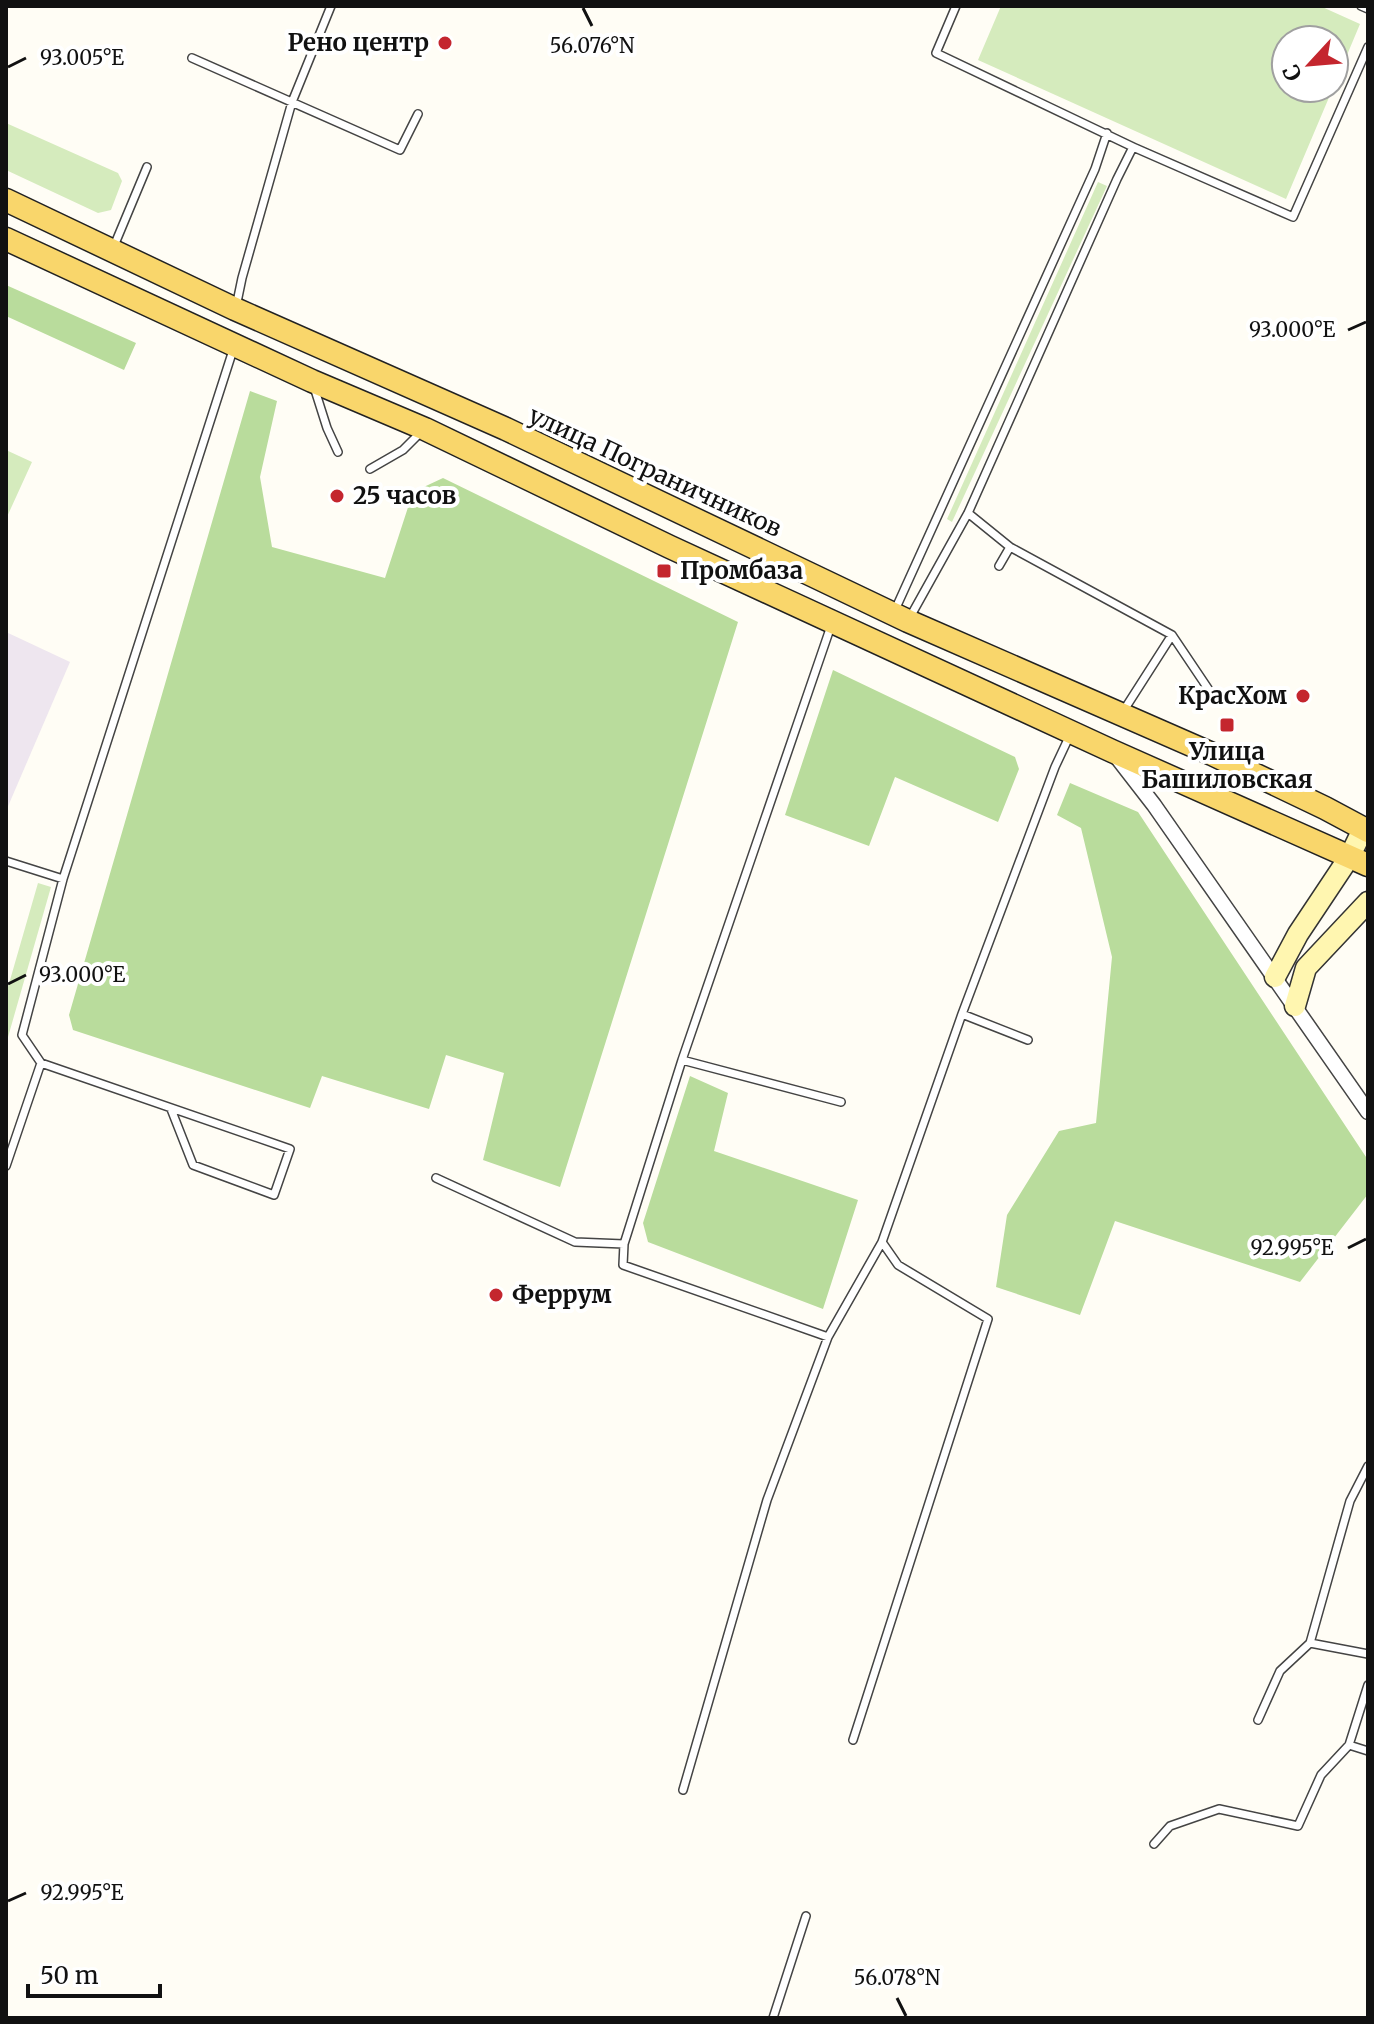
<svg xmlns="http://www.w3.org/2000/svg" width="1374" height="2024" font-family="Merriweather,serif">
  <style>
    .industrial { fill: #eee6ef }
    .green { fill: #d5ebbd }
    .forest { fill: #b9dc9c }
    .lines { fill: none; stroke-linecap: round; stroke-linejoin: round }
    .service-casing { stroke: #444; stroke-width: 10 }
    .minor-casing { stroke: #444; stroke-width: 17 }
    .secondary-casing { stroke: #333; stroke-width: 23 }
    .primary-casing { stroke: #222; stroke-width: 25 }
    .service { stroke: #fff; stroke-width: 7 }
    .minor { stroke: #fff; stroke-width: 14 }
    .secondary { stroke: #fff6b0; stroke-width: 20 }
    .primary { stroke: #f9d66b; stroke-width: 22 }
    .ticks { fill: none; stroke: #111; stroke-width: 3 }
    .poi-dot { fill: #c4262e; stroke: #fff; stroke-width: 3 }
    .labels { text-anchor: middle; stroke-width: 8; stroke-linejoin: round; paint-order: stroke }
    .poi-label { font-size: 24px; font-weight: bold; fill: #111; stroke: #fff; text-anchor: start }
    .street-label { font-size: 24px; fill: #111; stroke: #fff }
    .ticks-label { font-size: 20px; text-anchor: middle; fill: #111; stroke: #fff; stroke-width: 8; stroke-linejoin: round; paint-order: stroke }
  </style>
  <rect width="100%" height="100%" fill="#fffdf5"/>
  <!-- industrial -->
  <path class="industrial" d="M6,632L70,662L6,811Z"/>
  <!-- green -->
  <path class="green" d="M1001,6H1320L1360,24L1334,86V40H1286V88H1333L1286,199L978,60Z
    M6,123L118,173L122,181L111,210L98,213L6,170Z
    M1098,182L1107,186L952,522L947,519Z
    M6,450L32,462L6,519Z
    M38,883L51,887L6,1044V994Z"/>
  <!-- forest -->
  <path class="forest" d="M6,285L136,343L124,370L6,316Z
    M250,391L277,401L260,477L272,547L385,578L413,492L443,478L738,622L560,1187L483,1160L504,1073L446,1055L429,1109L322,1076L310,1108L73,1030L69,1015Z
    M833,670L1015,757L1019,769L998,822L895,777L869,846L785,815Z
    M1070,783L1138,812L1368,1160V1194L1300,1282L1115,1221L1080,1315L996,1287L1007,1215L1059,1131L1096,1123L1112,957L1081,828L1057,815Z
    M690,1076L728,1093L714,1151L858,1200L823,1309L648,1242L643,1223Z"/>
  <g class="lines">
    <!-- service casing -->
    <g class="service-casing">
      <path id="service" d="M956,6L936,53L1133,147L1293,217L1368,47
        M1361,6L1368,9
        M192,58L400,150L418,114
        M114,246L147,167
        M236,307L242,278L292,102L331,6
        M314,387L327,428L338,452
        M370,469L403,450L423,430
        M968,513L1010,547L1172,635L1211,693
        M999,566L1010,547
        M895,610L1095,169L1107,133
        M909,619L968,513L1117,179L1133,147
        M832,623L682,1060L624,1244L623,1265L828,1337L882,1242L962,1014L1055,767L1070,735
        M1124,710L1172,635
        M6,861L63,879
        M962,1014L1028,1040
        M682,1060L841,1102
        M41,1063L290,1149L274,1195L193,1165L171,1109
        M6,1166L41,1063L22,1035L63,879L234,347
        M436,1178L575,1242L624,1244
        M1310,1643L1368,1654
        M1258,1720L1280,1671L1310,1643L1350,1501L1368,1466
        M853,1740L988,1319L898,1265L882,1242
        M1349,1745L1368,1685
        M683,1790L767,1500L828,1337
        M1154,1844L1170,1826L1219,1809L1298,1826L1321,1775L1349,1745L1368,1751
        M773,2018L806,1916"/>
    </g>
    <!-- minor casing -->
    <g class="minor-casing">
      <path id="minor" d="M1116,756L1154,805L1368,1112"/>
    </g>
    <!-- secondary casing -->
    <g class="secondary-casing">
      <path id="secondary" d="M1275,977L1298,934L1350,856L1363,829
        M1295,1006L1306,968L1368,902"/>
    </g>
    <!-- primary casing -->
    <g class="primary-casing">
      <path id="primary" d="M6,200L235,309L506,429L908,621L1212,754L1325,808L1368,831
        M6,239L312,381L425,429L670,547L1112,751L1368,865"/>
    </g>
    <!-- service -->
    <use href="#service" class="service"/>
    <!-- minor -->
    <use href="#minor" class="minor"/>
    <!-- secondary -->
    <use href="#secondary" class="secondary"/>
    <!-- primary -->
    <use href="#primary" class="primary"/>
  </g>
  <!-- ticks -->
  <path class="ticks" d="M583,8L592,26M8,67L26,58M1348,330L1366,322M8,984L26,975M1348,1248L1366,1239M8,1901L26,1893M897,1998L906,2016"/>
  <!-- markers -->
  <g class="poi-dot">
    <circle cx="445" cy="43" r="8"/>
    <circle cx="337" cy="496" r="8"/>
    <rect x="656" y="563" width="16" height="16" rx="4"/>
    <circle cx="1303" cy="696" r="8"/>
    <rect x="1219" y="717" width="16" height="16" rx="4"/>
    <circle cx="496" cy="1295" r="8"/>
  </g>
  <g class="labels">
    <!-- poi labels -->
    <g class="poi-label">
      <text x="429" y="51" text-anchor="end">Рено центр</text>
      <text x="353" y="504">25 часов</text>
      <text x="680" y="579">Промбаза</text>
      <text x="1287" y="704" text-anchor="end">КрасХом</text>
      <text x="1227" y="760" text-anchor="middle">Улица<tspan x="1227" dy="28">Башиловская</tspan></text>
      <text x="512" y="1303">Феррум</text>
    </g>
    <!-- street labels -->
    <g class="street-label">
      <text transform="translate(655 472) rotate(25)" y="8">улица Пограничников</text>
    </g>
  </g>
  <g class="ticks-label">
    <text x="592" y="53">56.076°N</text>
    <text x="82" y="65">93.005°E</text>
    <text x="1292" y="337">93.000°E</text>
    <text x="82" y="982">93.000°E</text>
    <text x="1292" y="1255">92.995°E</text>
    <text x="82" y="1900">92.995°E</text>
    <text x="897" y="1985">56.078°N</text>
  </g>
  <!-- border -->
  <rect width="1374" height="2024" fill="none" stroke="#111111" stroke-width="16"/>
  <!-- north arrow -->
  <g transform="translate(1310 64) rotate(244)"><circle r="38" fill="#ffffff" stroke="#a0a0a0" stroke-width="2"/>
  <path d="M0-6L14 30L0 20L-14 30Z" fill="#c4262e"/>
  <text y="-12" font-size="22" font-weight="bold" text-anchor="middle" fill="#111111">С</text>
  </g>
  <!-- scale -->
  <path d="M28 1984v12h132v-12" fill="none" stroke="#111111" stroke-width="4"/>
  <text x="40" y="1984" font-size="24" fill="#111111" stroke="#ffffff" stroke-width="6" paint-order="stroke">50 m</text>
</svg>
